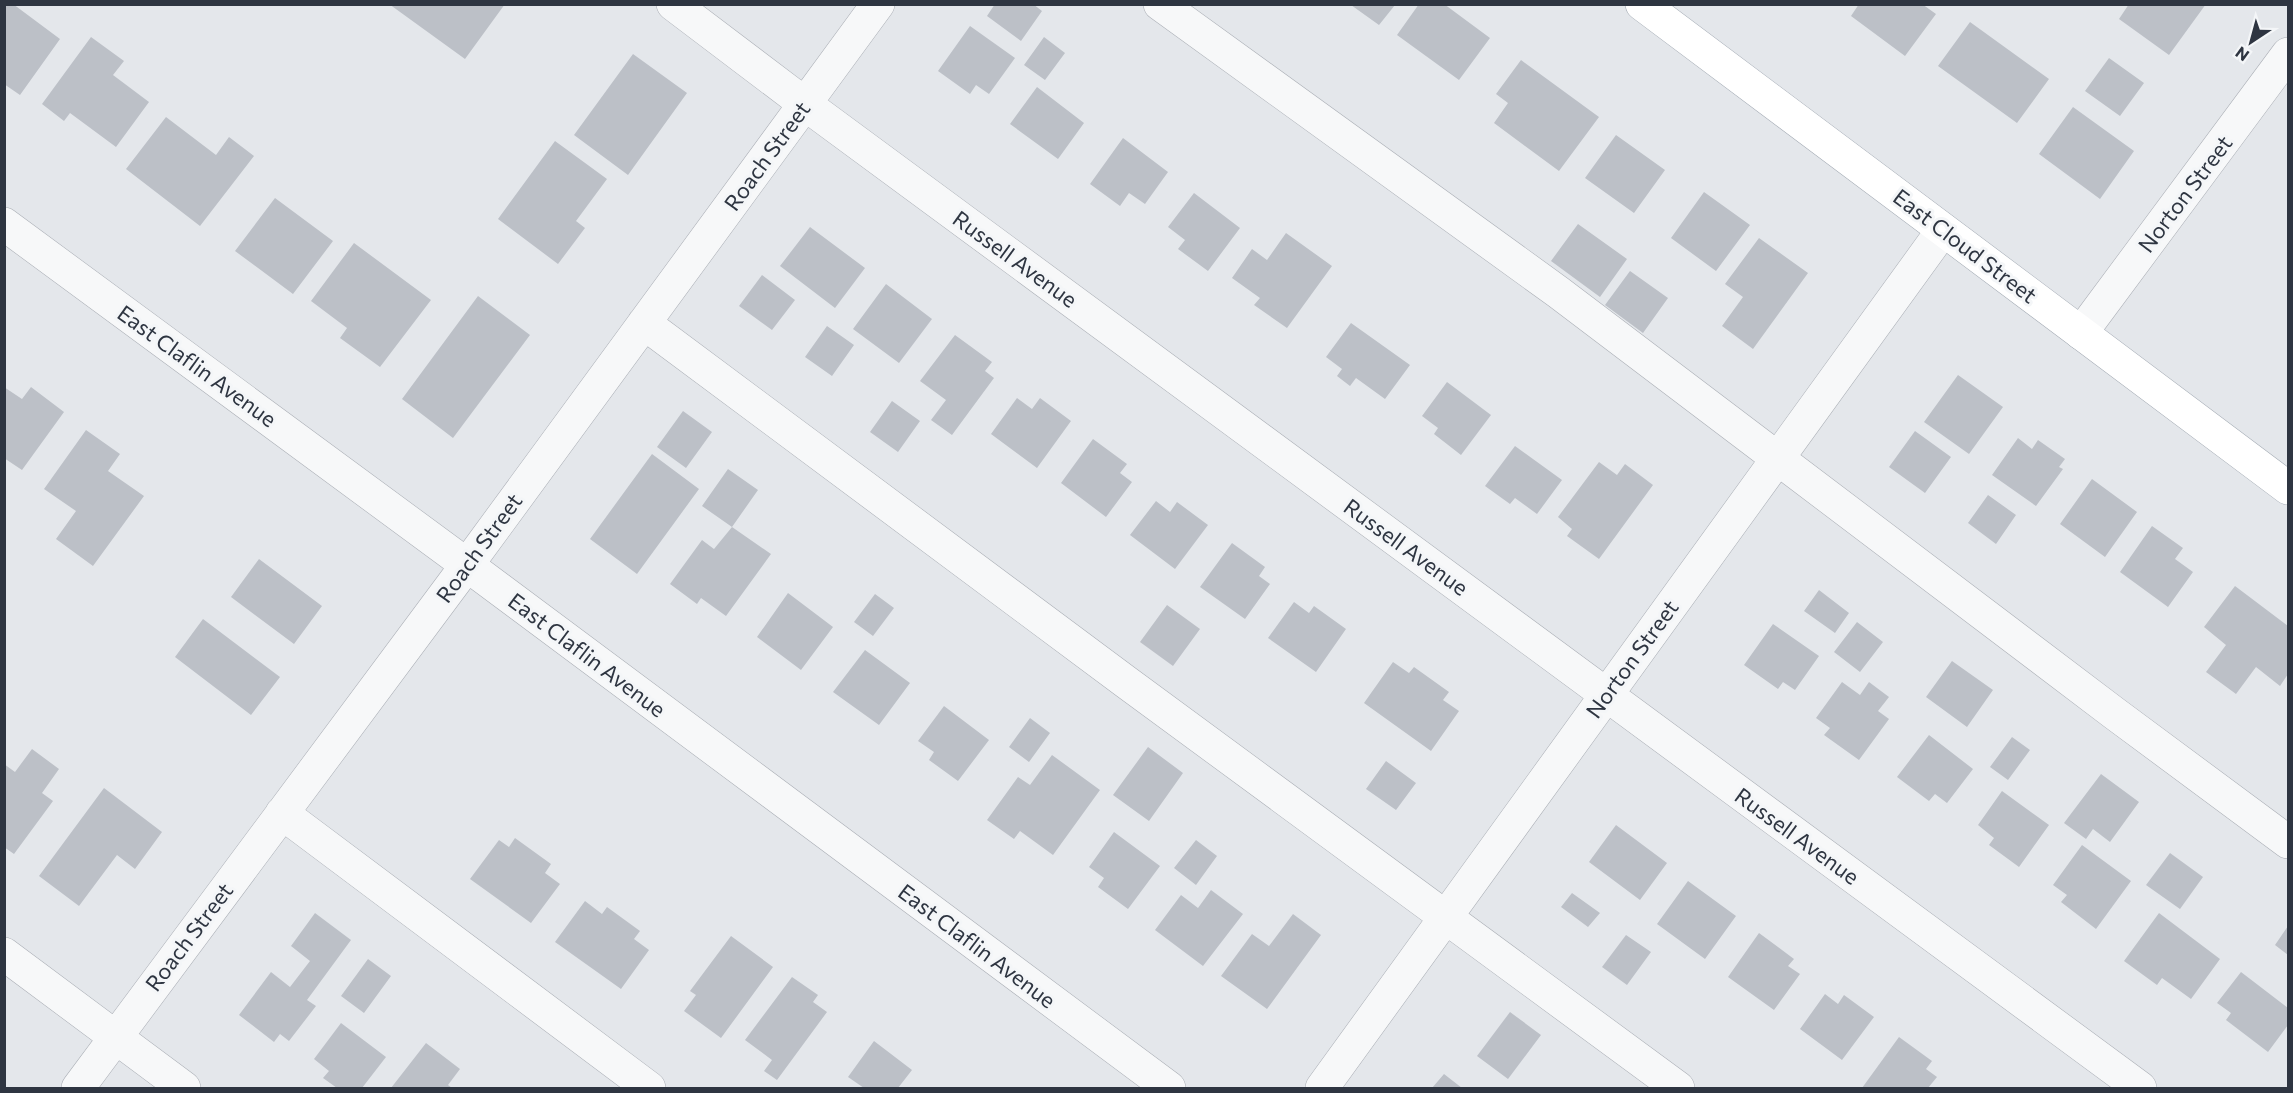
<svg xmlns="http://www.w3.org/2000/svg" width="2293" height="1093" font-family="Commissioner,sans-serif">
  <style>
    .building { fill: #bcc0c7 }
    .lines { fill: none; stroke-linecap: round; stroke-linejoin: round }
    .minor-casing { stroke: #aaaeb5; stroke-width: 34 }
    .major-casing { stroke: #a5acb5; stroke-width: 34 }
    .minor { stroke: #f7f8f9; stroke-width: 33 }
    .major { stroke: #fff; stroke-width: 33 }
    .labels { text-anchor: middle; stroke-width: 6; stroke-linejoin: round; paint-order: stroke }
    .street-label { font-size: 22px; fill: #2e3541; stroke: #f4f6f8 }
  </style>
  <rect width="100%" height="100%" fill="#e4e7eb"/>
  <!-- building -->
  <path class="building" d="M4,4H13L60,39L20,95L4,84Z
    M389,4H505L465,59Z
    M995,4H1033L1042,11L1021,41L987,16Z
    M1419,4H1444L1490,38L1459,80L1397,35Z
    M1859,4H1922L1936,14L1905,56L1851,16Z
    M2129,4H2206L2169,55L2119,19Z
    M1351,5H1395L1379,25Z
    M1970,22L2049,79L2017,123L1938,66Z
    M970,26L1015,58L989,94L976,85L970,94L938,71Z
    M91,37L124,61L113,75L149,102L116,147L70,113L64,121L42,104Z
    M1044,37L1065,53L1045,80L1024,65Z
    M633,54L687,93L628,175L574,135Z
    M2109,58L2144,83L2120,116L2085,91Z
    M1521,60L1599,117L1559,171L1494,123L1508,103L1496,94Z
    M1037,87L1084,123L1058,159L1010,124Z
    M2073,107L2134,151L2100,199L2039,154Z
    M166,117L216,155L229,137L254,156L200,226L126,169Z
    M1616,135L1665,170L1634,213L1585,178Z
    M1123,138L1168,172L1145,204L1129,193L1120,206L1090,184Z
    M555,141L607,179L576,221L585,228L558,264L498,219Z
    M1704,192L1750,225L1716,271L1671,238Z
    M1194,193L1240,228L1208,271L1178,249L1185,240L1168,227Z
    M275,198L333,241L293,294L235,251Z
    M1578,224L1627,259L1600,297L1551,261Z
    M810,227L865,268L835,308L780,266Z
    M1286,233L1332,266L1287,328L1254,305L1260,298L1232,278L1252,249L1267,260Z
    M1759,238L1808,273L1753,349L1722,326L1743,297L1725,284Z
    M354,243L431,300L380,367L340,338L347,328L311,301Z
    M1630,271L1668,298L1643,333L1605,305Z
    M762,275L795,300L772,330L739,306Z
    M886,284L932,319L899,363L853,329Z
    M478,296L530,335L453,438L402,399Z
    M1351,323L1410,365L1385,399L1356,378L1350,386L1337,376L1342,369L1326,357Z
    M827,326L854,345L832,376L805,357Z
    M955,335L992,362L985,371L994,378L952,435L931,420L946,400L920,381Z
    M1958,375L2003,407L1969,454L1924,422Z
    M1447,382L1491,415L1461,455L1434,434L1438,428L1422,416Z
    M4,387L22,399L31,387L64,412L22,470L4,458Z
    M1017,398L1032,409L1040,398L1071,421L1037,468L991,434Z
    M892,401L920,421L898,452L870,432Z
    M683,411L712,432L686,468L657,447Z
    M86,430L120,454L108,471L144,496L93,566L56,539L76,511L44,489Z
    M1915,431L1951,457L1925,493L1889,467Z
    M2018,438L2032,449L2038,440L2065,459L2059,467L2063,469L2036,506L1992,475Z
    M1093,439L1127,464L1120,473L1132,482L1106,517L1061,483Z
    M1515,446L1562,480L1537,514L1515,498L1510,504L1485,486Z
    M652,454L699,489L637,574L590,539Z
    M1599,462L1617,475L1625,464L1653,485L1599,559L1567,536L1572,529L1558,517Z
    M728,469L758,490L732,527L702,506Z
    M2092,479L2137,512L2105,557L2060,524Z
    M1988,495L2016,515L1996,544L1968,523Z
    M1156,501L1170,512L1177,502L1208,525L1175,569L1130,535Z
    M2152,526L2183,548L2175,559L2193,572L2168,607L2120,572Z
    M732,527L771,554L726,616L701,598L697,604L670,584L702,540L714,549Z
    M1232,543L1265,567L1259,576L1270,584L1245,619L1200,587Z
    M259,559L322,606L294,644L231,597Z
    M2235,586L2288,626V674L2280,686L2256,667L2236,694L2206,672L2226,645L2204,627Z
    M1819,590L1849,613L1835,633L1804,611Z
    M788,593L833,627L801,670L757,637Z
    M875,594L894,608L873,636L854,622Z
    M1294,602L1309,613L1314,606L1346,629L1316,672L1268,638Z
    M1167,605L1200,629L1173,666L1140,642Z
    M203,619L280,677L251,715L175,657Z
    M1857,622L1883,642L1860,672L1834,652Z
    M1773,624L1819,656L1795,690L1783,682L1778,689L1744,665Z
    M865,650L910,683L879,725L833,692Z
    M1952,661L1993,690L1967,727L1926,697Z
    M1393,662L1409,673L1414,667L1449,692L1443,700L1459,711L1431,751L1364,703Z
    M1842,682L1860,695L1869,682L1889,697L1878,711L1889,719L1859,760L1824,735L1830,728L1816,718Z
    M944,706L989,740L958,781L929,760L934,752L918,741Z
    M1030,718L1050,733L1029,762L1009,747Z
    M1929,735L1973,769L1947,803L1935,794L1929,801L1897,777Z
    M2012,737L2030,750L2008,780L1990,767Z
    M1148,747L1183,773L1149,821L1113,795Z
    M32,749L59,769L42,793L53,801L14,854L4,847V764L15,772Z
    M1052,755L1100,790L1053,855L1020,831L1014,839L987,820L1018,777L1030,785Z
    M1386,761L1416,783L1396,810L1366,789Z
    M2101,774L2139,802L2110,842L2093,829L2086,839L2064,823Z
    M104,788L162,832L135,869L117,855L79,906L39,876Z
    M2002,791L2049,825L2019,867L1989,845L1994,838L1978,825Z
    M1616,825L1667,863L1640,900L1589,862Z
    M1114,832L1160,866L1128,909L1098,887L1104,878L1089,867Z
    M515,838L551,864L545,873L560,884L531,923L470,879L499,840L509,847Z
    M1196,840L1217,856L1196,885L1174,868Z
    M2082,845L2131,881L2096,929L2061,902L2067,895L2053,885Z
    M2170,853L2203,877L2180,909L2146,885Z
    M1688,881L1736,916L1705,959L1657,924Z
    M1211,890L1243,914L1203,966L1155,930L1181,895L1198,908Z
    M1572,893L1600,913L1588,927L1561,907Z
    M585,901L602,914L607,907L640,931L634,939L649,950L621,989L555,942Z
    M315,913L351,940L307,1000L316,1006L289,1041L280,1034L274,1042L239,1015L271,972L290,987L310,961L291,946Z
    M2159,913L2220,959L2191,999L2162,978L2157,985L2124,961Z
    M1293,914L1321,935L1267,1009L1221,976L1252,934L1269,946Z
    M2288,926V955L2275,945Z
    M1759,933L1794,959L1788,966L1800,974L1774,1010L1728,977Z
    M1626,935L1651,952L1627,985L1602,967Z
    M731,936L773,967L721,1038L684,1011L696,995L690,991Z
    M368,959L391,976L364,1013L341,996Z
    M2241,972L2288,1008V1025L2268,1052L2226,1020L2231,1013L2217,1003Z
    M792,977L818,995L813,1002L827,1012L777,1080L764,1071L772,1060L745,1040Z
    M1825,994L1838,1004L1844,995L1874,1017L1842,1060L1800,1029Z
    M1510,1012L1541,1035L1508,1079L1477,1056Z
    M341,1023L386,1057L362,1088H337L323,1078L329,1071L314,1059Z
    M1899,1037L1932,1061L1926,1069L1937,1077L1928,1088H1862Z
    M874,1041L912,1070L898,1088H864L848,1077Z
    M426,1043L460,1069L448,1085L452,1088H391Z
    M1444,1074L1462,1088H1432Z"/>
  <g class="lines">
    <!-- minor casing -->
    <g class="minor-casing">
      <path id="minor" d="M673,4L805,104L2140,1088
        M1160,4L1558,292L2114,713L2288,842
        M4,224L467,565L1169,1088
        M644,323L1126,682L1678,1088
        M2081,333L2288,54
        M282,813L649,1088
        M4,954L184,1088
        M78,1088L467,565L878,4
        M1322,1088L1943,230"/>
    </g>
    <!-- major casing -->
    <g class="major-casing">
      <path id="major" d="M1642,4L2288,488"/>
    </g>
    <!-- minor -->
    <use href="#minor" class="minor"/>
    <!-- major -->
    <use href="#major" class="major"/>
  </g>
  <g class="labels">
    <!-- street labels -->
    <g class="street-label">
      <text transform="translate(767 156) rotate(-54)" y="8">Roach Street</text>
      <text transform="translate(2185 194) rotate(-53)" y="8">Norton Street</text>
      <text transform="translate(1965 246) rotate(37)" y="8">East Cloud Street</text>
      <text transform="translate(1015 259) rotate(36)" y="8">Russell Avenue</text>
      <text transform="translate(197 366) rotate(36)" y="8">East Claflin Avenue</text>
      <text transform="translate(1406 547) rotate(36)" y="8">Russell Avenue</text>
      <text transform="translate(479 548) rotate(-54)" y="8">Roach Street</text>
      <text transform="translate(587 655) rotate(37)" y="8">East Claflin Avenue</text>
      <text transform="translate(1632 659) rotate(-54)" y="8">Norton Street</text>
      <text transform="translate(1797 836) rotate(36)" y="8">Russell Avenue</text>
      <text transform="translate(189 937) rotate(-53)" y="8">Roach Street</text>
      <text transform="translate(977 946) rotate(37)" y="8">East Claflin Avenue</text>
    </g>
  </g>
  <!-- border -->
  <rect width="2293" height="1093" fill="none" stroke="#2e3541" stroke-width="12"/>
  <!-- north arrow -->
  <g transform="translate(2251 42) rotate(216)" stroke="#f4f6f8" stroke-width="4.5" paint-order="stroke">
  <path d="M0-4.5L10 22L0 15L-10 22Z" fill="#2e3541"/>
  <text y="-9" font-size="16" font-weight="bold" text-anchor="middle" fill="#2e3541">N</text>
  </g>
</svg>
